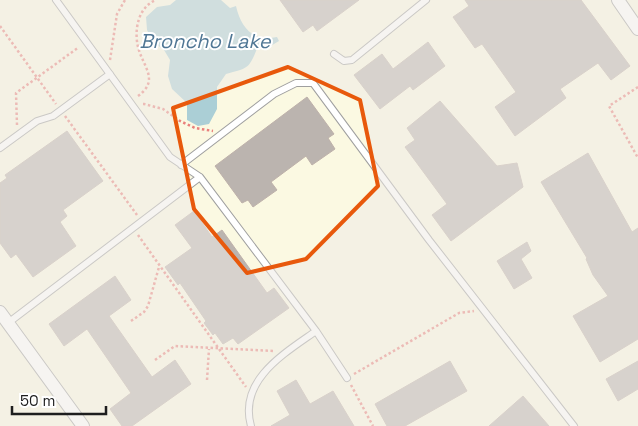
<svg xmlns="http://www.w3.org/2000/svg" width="638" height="426" font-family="'Space Grotesk',sans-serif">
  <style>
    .education { fill: #fbf9e2 }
    .water { fill: #abcfd6 }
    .building { fill: #bbb4af; stroke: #beb1aa }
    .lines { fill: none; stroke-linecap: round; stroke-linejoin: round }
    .lane-casing { stroke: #9f9f9f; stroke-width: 8 }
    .street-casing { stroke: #9f9f9f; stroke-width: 14 }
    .path { stroke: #e9807c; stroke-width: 2.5; stroke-dasharray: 2.5 2.5; stroke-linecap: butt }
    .lane { stroke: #fff; stroke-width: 6 }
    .street { stroke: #fff; stroke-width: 12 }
    .marked { fill: none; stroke: #e8590c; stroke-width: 4; stroke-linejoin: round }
    .labels { text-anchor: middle; stroke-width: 4; stroke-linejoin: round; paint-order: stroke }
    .water-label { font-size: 20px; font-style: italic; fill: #4f7694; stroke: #fff }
  </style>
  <rect width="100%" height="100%" fill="#eeebe6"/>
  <!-- education -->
  <path class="education" d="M0,0H638V426H0Z"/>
  <!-- water -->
  <path class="water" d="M176,0H221L230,8L236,6C241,28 253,42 277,37L279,41L269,47L258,46C249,69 249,68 226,74L217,87V109L209,124L198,126L187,120V103L172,89L168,76L170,60L164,50L153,42L147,30L146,17L157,7L170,5Z"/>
  <!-- building -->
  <path class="building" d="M280,0H359L317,31L313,25L303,32Z
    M465,0H581L630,66L611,80L598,63L560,89L566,98L515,136L495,107L516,92L482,44L475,48L453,17L469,6Z
    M428,42L445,66L413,90L410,86L380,109L354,75L382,54L393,69Z
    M307,97L334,134L328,138L335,149L312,165L306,156L271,182L277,190L253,207L248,200L242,203L215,166Z
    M440,101L497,166L517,163L523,187L451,241L432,215L447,204L405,147L415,140L407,128Z
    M67,131L103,181L63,210L67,216L60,222L76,246L33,277L16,254L11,258L0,243V183L7,178L5,175Z
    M588,153L632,232L638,228V339L600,362L573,316L608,296L593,275L586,259L587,258L541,182Z
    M194,211L212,237L222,230L267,293L274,288L289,308L238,344L233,338L223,344L215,333L213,335L204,323L206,321L180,283L178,285L165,267L192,248L175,225Z
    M527,242L531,251L521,259L532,278L514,289L497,261Z
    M115,276L131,300L109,316L152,377L175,360L191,384L132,426H122L110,409L131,393L87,329L64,346L49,324Z
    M450,361L467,391L405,426H387L375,404Z
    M638,361V389L618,401L606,379Z
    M296,380L310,404L333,391L354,426H271L290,415L277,391Z
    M523,396L549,426H489Z"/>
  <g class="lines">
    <!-- lane casing -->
    <g class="lane-casing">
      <path id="lane" d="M56,0L170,157L200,177L316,331L347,378
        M334,54L344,61L352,60L426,0
        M0,148L37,121L53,116L110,74
        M181,165L274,94L296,83H313L429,240L574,426
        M8,323L200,177
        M251,426C238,380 285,353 316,331"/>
    </g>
    <!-- street casing -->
    <g class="street-casing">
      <path id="street" d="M618,0L638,29
        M0,312L83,426"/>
    </g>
    <!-- path -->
    <path class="path" d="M0,26L56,104
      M110,60L117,14L125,0
      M638,87L609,106L638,158
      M138,96C160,80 143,67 138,47C134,30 138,7 156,0
      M143,104H144L163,109L180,121L195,128L213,131
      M65,116L137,215
      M17,125L16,93L79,47
      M138,235L246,387
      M131,321L144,312L148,306L159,267
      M155,360L175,346L273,351
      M354,374L459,313L474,311
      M207,380L209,349
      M351,385L373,426"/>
    <!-- lane -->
    <use href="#lane" class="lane"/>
    <!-- street -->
    <use href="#street" class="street"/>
  </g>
  <!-- marked area -->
  <path d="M0 0H638V426H0ZM288,67L360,100L378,186L306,259L247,273L194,209L173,108Z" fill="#eeebe6" fill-opacity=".55" fill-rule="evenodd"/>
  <path class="marked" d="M288,67L360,100L378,186L306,259L247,273L194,209L173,108Z"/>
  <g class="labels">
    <!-- water labels -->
    <g class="water-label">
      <text x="205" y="48">Broncho Lake</text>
    </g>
  </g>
  <!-- scale -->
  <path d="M12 406v8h94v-8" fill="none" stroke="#1e1e1e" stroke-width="2.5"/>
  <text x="20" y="406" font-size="15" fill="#1e1e1e" stroke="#ffffff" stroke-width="4" paint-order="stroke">50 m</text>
</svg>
